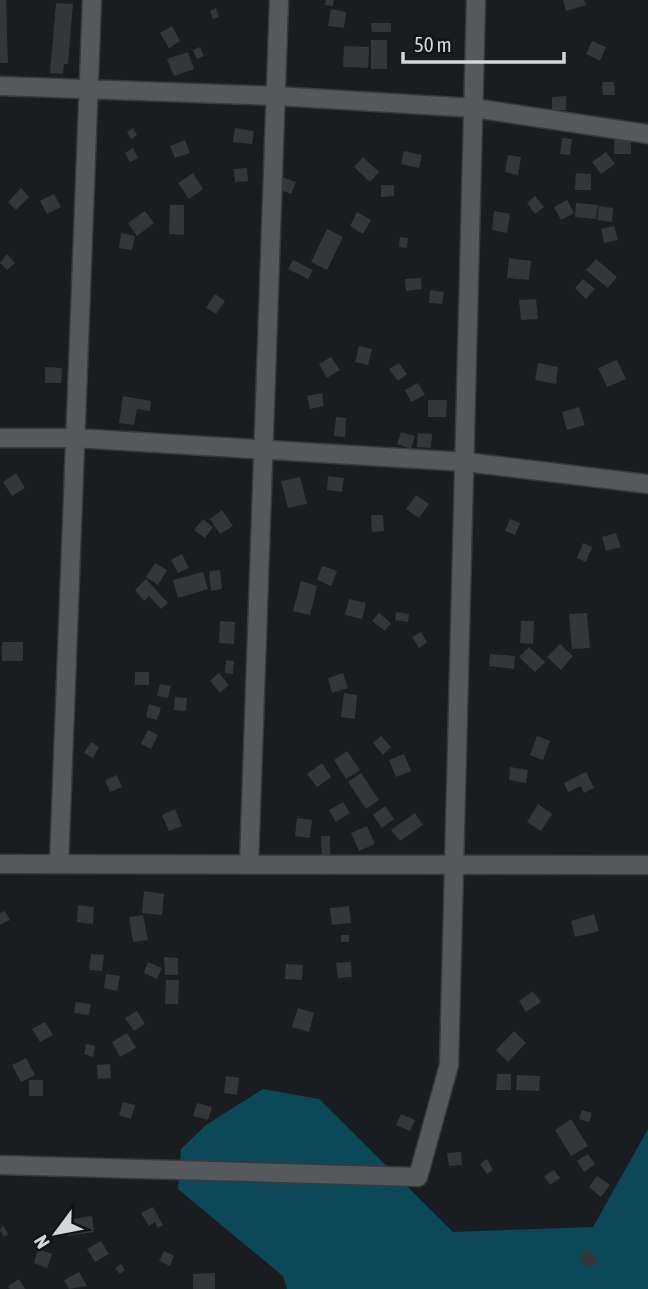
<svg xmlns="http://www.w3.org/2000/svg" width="648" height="1289" font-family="'Asap Condensed',sans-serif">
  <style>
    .green { fill: #0b4958 }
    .building { fill: #333737 }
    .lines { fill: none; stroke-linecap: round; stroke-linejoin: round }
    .street-casing { stroke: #37393a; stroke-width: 21 }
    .street { stroke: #55595b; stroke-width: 18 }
  </style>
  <rect width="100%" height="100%" fill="#1a1d1f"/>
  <!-- green -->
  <path class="green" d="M263,1089L319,1099L453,1232L593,1227L648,1129V1289H287L283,1276L178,1189L181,1149L206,1125Z"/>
  <!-- building -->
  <path class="building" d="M0,0H6L8,63H0Z
    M326,0H334L333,6L325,5Z
    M563,0H584L586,5L566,11Z
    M56,3L73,4L68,64H64L63,74L50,73Z
    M216,8L219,17L213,19L210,11Z
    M331,9L346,12L344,28L328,26Z
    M371,23H391V32H372Z
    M172,26L180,41L169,48L160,33Z
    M371,40H387V69H371Z
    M592,41L606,47L600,61L586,54Z
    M344,46L369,47L368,68L343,67Z
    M200,47L204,56L197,59L193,50Z
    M188,52L194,69L174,76L167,59Z
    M602,82H614L615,95H603Z
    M566,96V110H552V97Z
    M133,128L137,135L131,139L127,132Z
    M235,128L254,131L252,144L233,142Z
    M562,138L572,139L570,155L560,154Z
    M614,139H631V154H614Z
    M185,140L190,153L175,158L170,146Z
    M133,148L138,158L130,162L125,153Z
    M404,151L422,155L419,168L401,164Z
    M606,152L615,164L601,174L592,162Z
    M508,155L521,157L518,175L505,172Z
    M363,157L379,172L370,182L354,167Z
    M247,168L248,181L235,182L234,169Z
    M193,173L203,189L189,199L178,183Z
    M576,173L591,174V190H575Z
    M282,177L296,182L291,194L278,189Z
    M381,185H394V196L381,197Z
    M21,188L29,197L16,210L8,202Z
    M54,194L61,207L47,214L40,201Z
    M535,196L544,207L535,214L527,203Z
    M567,200L574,213L561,220L554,207Z
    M576,203L598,205L596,219L575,217Z
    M170,205H184V235L169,234Z
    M599,206L613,208L612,222L597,220Z
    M145,211L154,223L137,236L128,223Z
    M494,211L510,214L507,233L492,230Z
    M357,212L371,220L363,234L350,226Z
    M614,226L618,240L604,243L601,229Z
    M327,229L343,237L327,270L311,262Z
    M121,233L135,236L132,250L119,248Z
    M400,237L408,238L407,248L399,247Z
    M7,254L15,263L7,270L0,263Z
    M509,258L531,261L529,280L507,278Z
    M596,259L617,277L608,288L586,270Z
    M293,260L313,270L308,279L288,269Z
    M421,278L422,289L406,291L405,279Z
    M583,279L595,289L586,299L575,288Z
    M430,290L444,292L442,304L429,303Z
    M215,294L225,301L216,314L206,308Z
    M536,299L538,319L521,320L519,300Z
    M359,346L372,349L368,365L355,362Z
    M331,357L340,370L327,378L319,364Z
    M617,360L626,379L607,387L598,368Z
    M399,363L407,374L398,381L389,369Z
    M538,363L558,367L556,384L535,380Z
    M45,367L62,368L61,383H45Z
    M418,383L425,395L411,402L405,390Z
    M322,393L324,406L310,409L307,396Z
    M123,396L151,401L150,411L137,409L134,425L119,423Z
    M428,400H447L446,417H428Z
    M579,407L585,425L567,430L562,412Z
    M336,417L346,418L345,437L334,436Z
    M401,432L415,436L411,449L397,444Z
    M418,433L432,434L431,448L417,447Z
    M16,473L25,488L12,496L3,482Z
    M328,476L344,478L342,492L327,490Z
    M300,477L307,504L288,508L281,481Z
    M416,495L429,504L419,518L406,509Z
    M222,510L233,526L220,534L210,519Z
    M371,515H383L384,531L372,532Z
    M203,519L213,527L205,538L194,530Z
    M510,519L520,523L515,535L505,531Z
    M616,533L621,547L606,551L602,537Z
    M583,543L592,547L586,562L577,558Z
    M182,554L189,568L178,573L171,560Z
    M155,563L167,570L158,585L146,577Z
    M322,566L337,571L331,586L317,580Z
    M220,570L222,589L211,591L209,571Z
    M203,572L208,589L178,598L173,580Z
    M146,579L168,603L161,609L149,596L144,601L135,590Z
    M301,581L317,586L310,615L293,611Z
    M349,599L366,603L362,619L345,615Z
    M396,612L409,614L408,622L395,620Z
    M379,613L391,623L385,631L372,621Z
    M587,613L590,648L572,649L569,614Z
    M220,621L235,622L234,644L219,643Z
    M521,621H534L533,644L520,643Z
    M421,632L427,642L419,648L412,637Z
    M2,642H23V661H2Z
    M560,644L573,656L561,670L547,657Z
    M529,647L545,662L535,672L519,657Z
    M490,654L515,656L514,669L489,666Z
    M226,660L234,661L233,674L225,673Z
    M135,672H149V685H135Z
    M219,673L229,685L220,693L210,681Z
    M343,673L348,688L332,693L328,678Z
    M160,684L171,686L168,698L157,696Z
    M344,693L357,695L355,719L341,717Z
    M175,697L187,698L186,711L174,710Z
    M149,704L161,708L157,720L146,717Z
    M148,730L158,735L151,749L141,744Z
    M381,736L391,747L383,755L373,743Z
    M537,736L550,741L543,760L530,755Z
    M91,742L99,747L93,758L84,753Z
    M347,751L360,770L346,779L334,760Z
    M404,754L411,771L396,777L389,760Z
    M322,763L331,777L317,787L307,774Z
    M510,767L528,770L526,783L509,780Z
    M586,772L594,788L584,793L581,786L568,792L564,783Z
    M361,773L379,800L366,809L348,782Z
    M117,775L122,787L110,792L105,780Z
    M343,802L350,813L336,822L329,810Z
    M538,804L552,814L541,831L527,822Z
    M385,806L394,819L382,828L373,815Z
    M175,809L182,826L169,831L162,815Z
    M415,813L423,825L400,841L391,830Z
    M297,818L312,820L310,838L295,836Z
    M367,826L375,844L359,851L351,833Z
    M321,836H330V857H322Z
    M144,891L164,894L162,915L142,913Z
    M78,905L94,907L93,924L77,922Z
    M349,906L351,923L332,925L330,908Z
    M5,911L10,920L0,925V913Z
    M594,914L599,931L575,937L571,921Z
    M143,915L148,940L133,942L129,917Z
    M341,935H349V942H341Z
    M91,954L104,955L102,971L89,970Z
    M164,957L178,958V975H165Z
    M148,962L162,968L157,979L144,973Z
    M351,962L352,977L338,978L336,963Z
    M286,964L303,965L302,980L285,979Z
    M106,974L120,976L117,991L104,988Z
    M166,980H179L178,1004H165Z
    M533,991L541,1002L526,1012L519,1001Z
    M76,1002L91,1004L89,1015L74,1013Z
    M298,1008L314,1013L309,1032L292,1027Z
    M137,1011L145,1024L134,1031L125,1018Z
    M45,1022L53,1035L40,1042L32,1029Z
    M514,1031L526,1043L508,1062L496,1050Z
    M127,1033L136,1048L120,1057L112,1042Z
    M86,1044L95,1046L93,1057L84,1054Z
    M26,1058L35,1075L21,1082L12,1065Z
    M110,1064L111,1078L98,1079L97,1065Z
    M497,1074H511V1090H496Z
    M517,1075L540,1076L539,1091L516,1090Z
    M226,1076L239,1078L237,1095L224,1093Z
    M29,1080H43V1096H29Z
    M123,1102L135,1105L131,1119L119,1115Z
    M197,1103L212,1107L208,1120L193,1116Z
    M582,1110L592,1113L589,1122L579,1119Z
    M401,1114L415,1120L410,1131L396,1125Z
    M571,1119L588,1146L571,1156L555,1130Z
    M461,1152L462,1165L449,1166L447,1153Z
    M588,1154L595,1164L584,1172L577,1161Z
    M487,1159L493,1170L487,1174L480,1164Z
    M554,1170L560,1178L550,1185L544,1176Z
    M597,1176L610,1185L601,1197L589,1187Z
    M153,1207L163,1225L158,1228L155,1222L149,1226L141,1213Z
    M92,1216L94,1232L68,1236L65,1220Z
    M3,1225L8,1234L4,1237L0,1230Z
    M101,1241L109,1254L95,1262L87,1249Z
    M38,1249L52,1254L47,1268L34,1263Z
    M590,1249L597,1262L585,1268L579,1255Z
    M164,1251L174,1256L170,1266L159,1261Z
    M121,1264L125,1270L120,1274L115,1268Z
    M79,1272L87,1286L69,1289L64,1280Z
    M215,1273V1289H193V1274Z
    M19,1279L25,1289H10L8,1286Z"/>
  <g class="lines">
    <!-- street casing -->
    <g class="street-casing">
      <path id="street" d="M0,86L276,96L474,108L648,134
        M0,438H75L466,462L648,484
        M0,864L648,865
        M59,864L92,0
        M249,864L279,0
        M0,1165L418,1177L449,1065L476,0"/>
    </g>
    <!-- street -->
    <use href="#street" class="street"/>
  </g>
  <!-- north arrow -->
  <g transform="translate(56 1233) rotate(238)" stroke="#111415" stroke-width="5" paint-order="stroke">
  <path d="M0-5L12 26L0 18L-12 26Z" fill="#d4d6d7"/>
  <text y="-10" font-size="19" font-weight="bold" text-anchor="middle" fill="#d4d6d7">N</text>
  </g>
  <!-- scale -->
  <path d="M403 52v10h161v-10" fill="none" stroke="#d4d6d7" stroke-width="3.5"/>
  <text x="414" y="52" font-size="21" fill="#d4d6d7" stroke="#111415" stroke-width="5" paint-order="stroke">50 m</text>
</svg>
